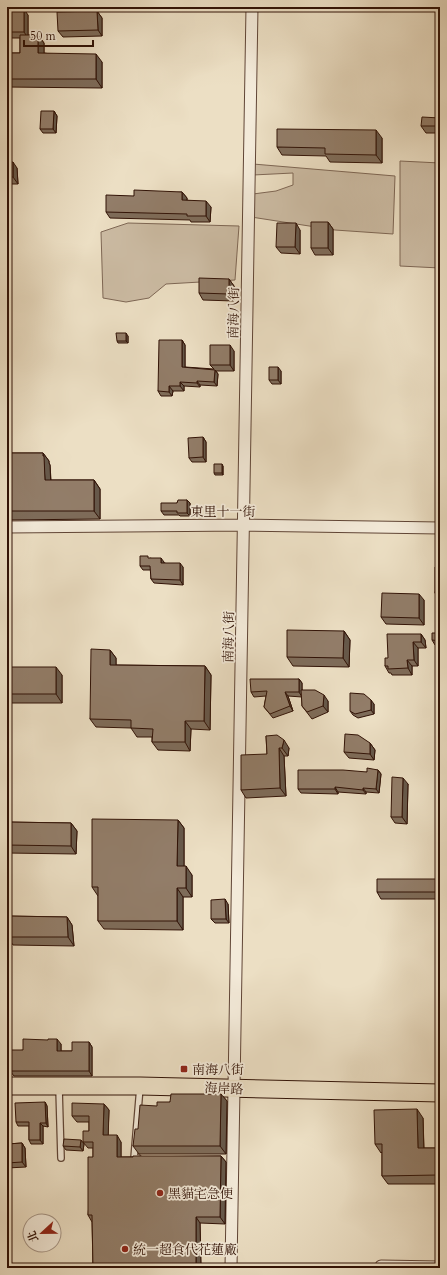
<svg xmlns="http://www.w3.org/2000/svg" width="447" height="1275" font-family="Cardo,'Noto Serif TC',serif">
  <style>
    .green { fill: #ccbca4; stroke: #7e6755 }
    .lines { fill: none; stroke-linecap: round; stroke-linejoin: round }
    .service-casing { stroke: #604536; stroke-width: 8 }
    .minor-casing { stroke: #604536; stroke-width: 13 }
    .primary-casing { stroke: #311206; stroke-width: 19 }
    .service { stroke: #f3ead9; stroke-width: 5.5 }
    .minor { stroke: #f3ead9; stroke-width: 11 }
    .primary { stroke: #ecdfc4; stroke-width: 17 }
    .wall { fill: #7e6c5a; stroke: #311206 }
    .shaded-wall { fill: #66584a; stroke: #311206 }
    .building { fill: #927d69; stroke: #311206 }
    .poi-dot { fill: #8f2418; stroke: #f3ead9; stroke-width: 1.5 }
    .labels { text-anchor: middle; stroke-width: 3.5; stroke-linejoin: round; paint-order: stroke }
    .street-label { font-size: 13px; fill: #311206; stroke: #f3ead9 }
    .poi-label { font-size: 13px; fill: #311206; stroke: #f3ead9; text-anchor: start }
  </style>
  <rect width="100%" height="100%" fill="#ecdfc4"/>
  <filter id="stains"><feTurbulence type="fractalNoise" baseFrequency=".005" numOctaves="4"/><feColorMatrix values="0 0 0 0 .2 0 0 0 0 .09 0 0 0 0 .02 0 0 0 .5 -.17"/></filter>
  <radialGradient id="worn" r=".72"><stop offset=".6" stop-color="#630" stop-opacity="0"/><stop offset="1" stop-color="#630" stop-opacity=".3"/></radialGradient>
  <!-- green -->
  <path class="green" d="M400,161L440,163V268L400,266Z
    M253,164L395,176L393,234L335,230L251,217L253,194L276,191L293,185V173L253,175Z
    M128,223L239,226L235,280L166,284L149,298L126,302L103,298L101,232Z"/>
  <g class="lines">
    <!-- service casing -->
    <g class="service-casing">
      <path id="service" d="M59,1088L61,1158
        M7,1143H8
        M138,1158H134L140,1087"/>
    </g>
    <!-- minor casing -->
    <g class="minor-casing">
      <path id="minor" d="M7,527L244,525L440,528
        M381,1266L440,1267
        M231,1268L252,7"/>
    </g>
    <!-- primary casing -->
    <g class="primary-casing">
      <path id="primary" d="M7,1086H140L440,1093"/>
    </g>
    <!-- service -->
    <use href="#service" class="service"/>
    <!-- minor -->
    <use href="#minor" class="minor"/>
    <!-- primary -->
    <use href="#primary" class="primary"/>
  </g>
  <!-- wall -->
  <path class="wall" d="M7,9L28,15V35H38L44,43V53L102,62V88L7,87V53H20V38H7Z
    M97,11L102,18V36L63,37L58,31Z
    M54,111L57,116L56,133H43L40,129Z
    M440,118V133H426L421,126Z
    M382,138V163L330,162L326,156L282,155L277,147Z
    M7,162L17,168L18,184H7Z
    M182,192L187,198V200L211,207L210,222H191L190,220L110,218L106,212L134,196Z
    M328,222L333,229V255H315L311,248Z
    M300,230V254L281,253L276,247Z
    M229,279L234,286V301L203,300L199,293Z
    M128,336V343H118L117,341Z
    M182,340L185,345V367L214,369L210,365L234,351V371H216L218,374L217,386L200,385V387L184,386V391H173L172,396H161L158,391Z
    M281,371V384H272L269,380Z
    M203,437L206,442V462H192L189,458Z
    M7,453H43L49,461V463L50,465L51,480H94L100,489V519L7,520Z
    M223,466V475H215L214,473Z
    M187,500L190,503V516H180L179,515H164L161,511L177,503Z
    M150,558L164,562V563L183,567V585L154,583L151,579V570H143L140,566Z
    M440,567V600H439L435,593Z
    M424,600V625L386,624L381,617Z
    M344,631L350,640L349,667L293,666L287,657Z
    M440,633V645H435L432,640Z
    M421,634L425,640L426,648H418V666H412V675H392L391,673H389L385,666L388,658Z
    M110,650L116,658V665L205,666L211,675L210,730L191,729L190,751L158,750L152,742V737H137L131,728L96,727L90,719Z
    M7,667L62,675V703H8L7,701Z
    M299,679L302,683V690L328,701V712L312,719L302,706V697L288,696L293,711L273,718L264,707L266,696L254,697L251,692Z
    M374,704V714L358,718L353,715L350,711Z
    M266,736L289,748L288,756H284L286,796L246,798L241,790L267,754Z
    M370,743L375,750L374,760L349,758L344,752Z
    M378,770L381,774L379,793L366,792V794L338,792V794L301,793L298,789L367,772Z
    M408,784L407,824L395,823L391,817Z
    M178,820L184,828V866L192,875V897H183V930L104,929L98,921V896L92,887Z
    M7,822L71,823L77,831L76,854L7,853Z
    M440,879V899H381L377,892Z
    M228,904L229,923H215L211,919Z
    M7,916L67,917L72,925L74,946L13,945L8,937V935H7Z
    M89,1042L92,1047V1076H14L10,1071V1070H7V1052H11L61,1044V1051H72Z
    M221,1094L227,1101L226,1154H139L133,1146L138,1129L157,1106L170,1102Z
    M45,1102L47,1106L48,1127L43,1126V1144H31L29,1140V1126H18L16,1122Z
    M104,1104L109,1110L108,1135L121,1142V1157L221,1156L226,1162L225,1224L200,1223L201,1268H93L92,1222L88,1215L93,1157V1148H88L83,1142L89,1131V1122H77L72,1116Z
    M423,1118L424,1148H437L440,1153V1184H388L382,1176V1152L381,1153L375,1144Z
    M22,1143L25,1148L26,1167L7,1168V1144Z
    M84,1144L83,1151L66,1150L63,1146Z
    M36,1245H44V1247H37Z"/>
  <!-- shaded-wall -->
  <path class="shaded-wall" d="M24,9L28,15V38L24,32Z
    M97,11L102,18V36L98,30Z
    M38,35L44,43V61L38,53Z
    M96,54L102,62V88L96,79Z
    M54,111L57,116L56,133L53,129Z
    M376,130L382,138V163L376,155Z
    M13,162L17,168L18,184L13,177Z
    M182,192L187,198L186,207L182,200Z
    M206,201L211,207L210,222L206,216Z
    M328,222L333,229V255L328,248Z
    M296,223L300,230V254L295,247Z
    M229,279L234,286V301L229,294Z
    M126,333L128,336V343L126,341Z
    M182,340L185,345V371L182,367Z
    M230,345L234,351V371L230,365Z
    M278,367L281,371V384L278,380Z
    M215,370L218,374L217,386L214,382Z
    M197,381L200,385V387L197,383Z
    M180,382L184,386V391L180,386Z
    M169,386L173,391L172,396L169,392Z
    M203,437L206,442V462L203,457Z
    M43,453L49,461V463L50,465L51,489L45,480Z
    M222,464L223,466V475L222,473Z
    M94,480L100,489V519L94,511Z
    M187,500L190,503V516L187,513Z
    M161,558L164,562V567L161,563Z
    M180,563L183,567V585L180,580Z
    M419,594L424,600V625L419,618Z
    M344,631L350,640L349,667L343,658Z
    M421,634L425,640L426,648L421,642Z
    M413,642L418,648V666L414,660Z
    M110,650L116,658V673L110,665Z
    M407,660L412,666V675L408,668Z
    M205,666L211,675L210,730L204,721Z
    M56,667L62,675V703L56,694Z
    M299,679L302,683V697L299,692Z
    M285,692L288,696L293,711L290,706Z
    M324,695L328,701V712L323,706Z
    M371,700L374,704V714L371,710Z
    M185,721L191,729L190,751L185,742Z
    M284,740L289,748L288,756L282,748Z
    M370,743L375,750L374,760L370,754Z
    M279,748L284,756L286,796L280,788Z
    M378,770L381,774L379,793L376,789Z
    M403,778L408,784L407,824L402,817Z
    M335,787L338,792V794L335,789Z
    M363,788L366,792V794L363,790Z
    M178,820L184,828V875L177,866Z
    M71,823L77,831L76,854L71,846Z
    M186,866L192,875V897L186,888Z
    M177,888L183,897V930L177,921Z
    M225,899L228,904L229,923L226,919Z
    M67,917L72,925L74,946L68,937Z
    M57,1039L61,1044V1056L57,1051Z
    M89,1042L92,1047V1076L89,1071Z
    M221,1094L227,1101L226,1154L220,1146Z
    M45,1102L47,1106L48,1127L46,1123Z
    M104,1104L109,1110L108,1142L103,1135Z
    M417,1109L423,1118L424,1157L418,1148Z
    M40,1123L43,1126V1144L40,1140Z
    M117,1135L121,1142V1164L117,1157Z
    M81,1140L84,1144L83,1151L80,1147Z
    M22,1143L25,1148L26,1167L22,1162Z
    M437,1148L440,1153V1179L437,1175Z
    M221,1156L226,1162L225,1224L220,1217Z
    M196,1217L200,1223L201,1268H196Z"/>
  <!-- building -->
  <path class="building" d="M7,9H24V32H7Z
    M97,11L98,30L58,31L57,12Z
    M20,35H38V53L96,54V79H7V53H20Z
    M41,111H54L53,129H40Z
    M422,117L440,118V126H421Z
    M277,129L376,130V155L325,154V148L277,147Z
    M7,162H13V177H7Z
    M134,190L182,192V200L206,201V216H187V214L106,212V195L134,196Z
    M311,222H328V248H311Z
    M277,223H296L295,247H276Z
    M199,278L229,279V294L199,293Z
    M116,333H126V341H117Z
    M159,340H182V367L215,370L214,382L197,381V383L180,382V386H169V392L158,391Z
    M210,345H230V365H210Z
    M269,367H278V380H269Z
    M203,437V457L189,458L188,438Z
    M7,453H43V456H44L45,480H94V511H7Z
    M214,464H222V473H214Z
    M178,500H187V513H177V511H161V503H177Z
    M140,556H148V558H161V563H180V580L151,579L150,566H140Z
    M435,567H440V593H435Z
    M382,593L419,594V618L381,617Z
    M287,630L344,631L343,658L287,657Z
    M432,633H440V641L432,640Z
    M387,634H421V642H413L414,660H407L408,668L388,669V666H385V658H388Z
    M91,649L110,650V665L205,666L204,721H185V742H152L153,729L131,728V720L90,719Z
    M7,667H56V694H7Z
    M250,679H299V692H285L290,706L270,714L264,707L267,691L251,692Z
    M301,690H315L324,695L323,706L307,712L302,706Z
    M350,693L364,694L371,700V710L355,714L350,711Z
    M345,734L358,735L370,743V754L344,752Z
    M277,735L284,740L282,748H279L280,788L241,790V755L267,754L266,736Z
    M367,768L378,770L376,789L363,788V790L335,787V789H298V770H343L367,772Z
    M392,777L403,778L402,817H391Z
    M92,819L178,820L177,866H186V888H177V921H98V887H92Z
    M7,822L71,823V846L7,845Z
    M377,879H440V892H377Z
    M225,899L226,919H211V900Z
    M7,916L67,917L68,937H8V927H7Z
    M23,1039L48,1040V1039H57V1051H72V1042H89V1071H10V1065H7V1052H11V1050H23Z
    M171,1094H221L220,1146H133L135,1129H138L140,1105L157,1106V1102H170Z
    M45,1102L46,1123H40V1140H29V1122H16L15,1103Z
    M72,1103L104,1104L103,1135H117V1157H133V1156H221L220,1217H196V1268H93L92,1215H88V1157H93V1142H83V1131H89V1116H72Z
    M417,1109L418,1148H437V1175L382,1176V1144H375L374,1110Z
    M64,1139L81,1140L80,1147L63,1146Z
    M22,1143V1162L7,1163V1144Z"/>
  <!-- markers -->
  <g class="poi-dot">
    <rect x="180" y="1065" width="8" height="8" rx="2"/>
    <circle cx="160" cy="1193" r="4"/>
    <circle cx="125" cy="1249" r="4"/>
  </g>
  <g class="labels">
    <!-- street labels -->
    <g class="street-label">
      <text transform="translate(233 313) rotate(-89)" y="5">南海八街</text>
      <text x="223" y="516">東里十一街</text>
      <text transform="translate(228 637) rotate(-89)" y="5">南海八街</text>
      <text transform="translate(224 1088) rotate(2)" y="5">海岸路</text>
    </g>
    <!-- poi labels -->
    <g class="poi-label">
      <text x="192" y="1074">南海八街</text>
      <text x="168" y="1198">黑貓宅急便</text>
      <text x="133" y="1254">統一超食代花蓮廠</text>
    </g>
  </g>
  <!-- margin -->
  <rect width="447" height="1275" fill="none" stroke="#ecdfc4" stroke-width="24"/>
  <rect x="8" y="8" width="431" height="1259" fill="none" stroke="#311206" stroke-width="2"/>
  <rect x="12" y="12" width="423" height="1251" fill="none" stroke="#311206"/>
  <!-- north arrow -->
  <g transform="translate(42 1233) rotate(248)"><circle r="19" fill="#f3ead9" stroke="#a59485"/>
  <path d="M0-3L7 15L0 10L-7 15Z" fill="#8f2418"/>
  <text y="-6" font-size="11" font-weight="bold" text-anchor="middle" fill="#311206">北</text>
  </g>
  <!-- scale -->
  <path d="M24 40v6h69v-6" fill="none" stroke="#311206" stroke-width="2"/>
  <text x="30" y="40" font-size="12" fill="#311206" stroke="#f3ead9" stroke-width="3" paint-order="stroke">50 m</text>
  <rect width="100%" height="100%" filter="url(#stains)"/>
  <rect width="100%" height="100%" fill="url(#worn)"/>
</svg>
